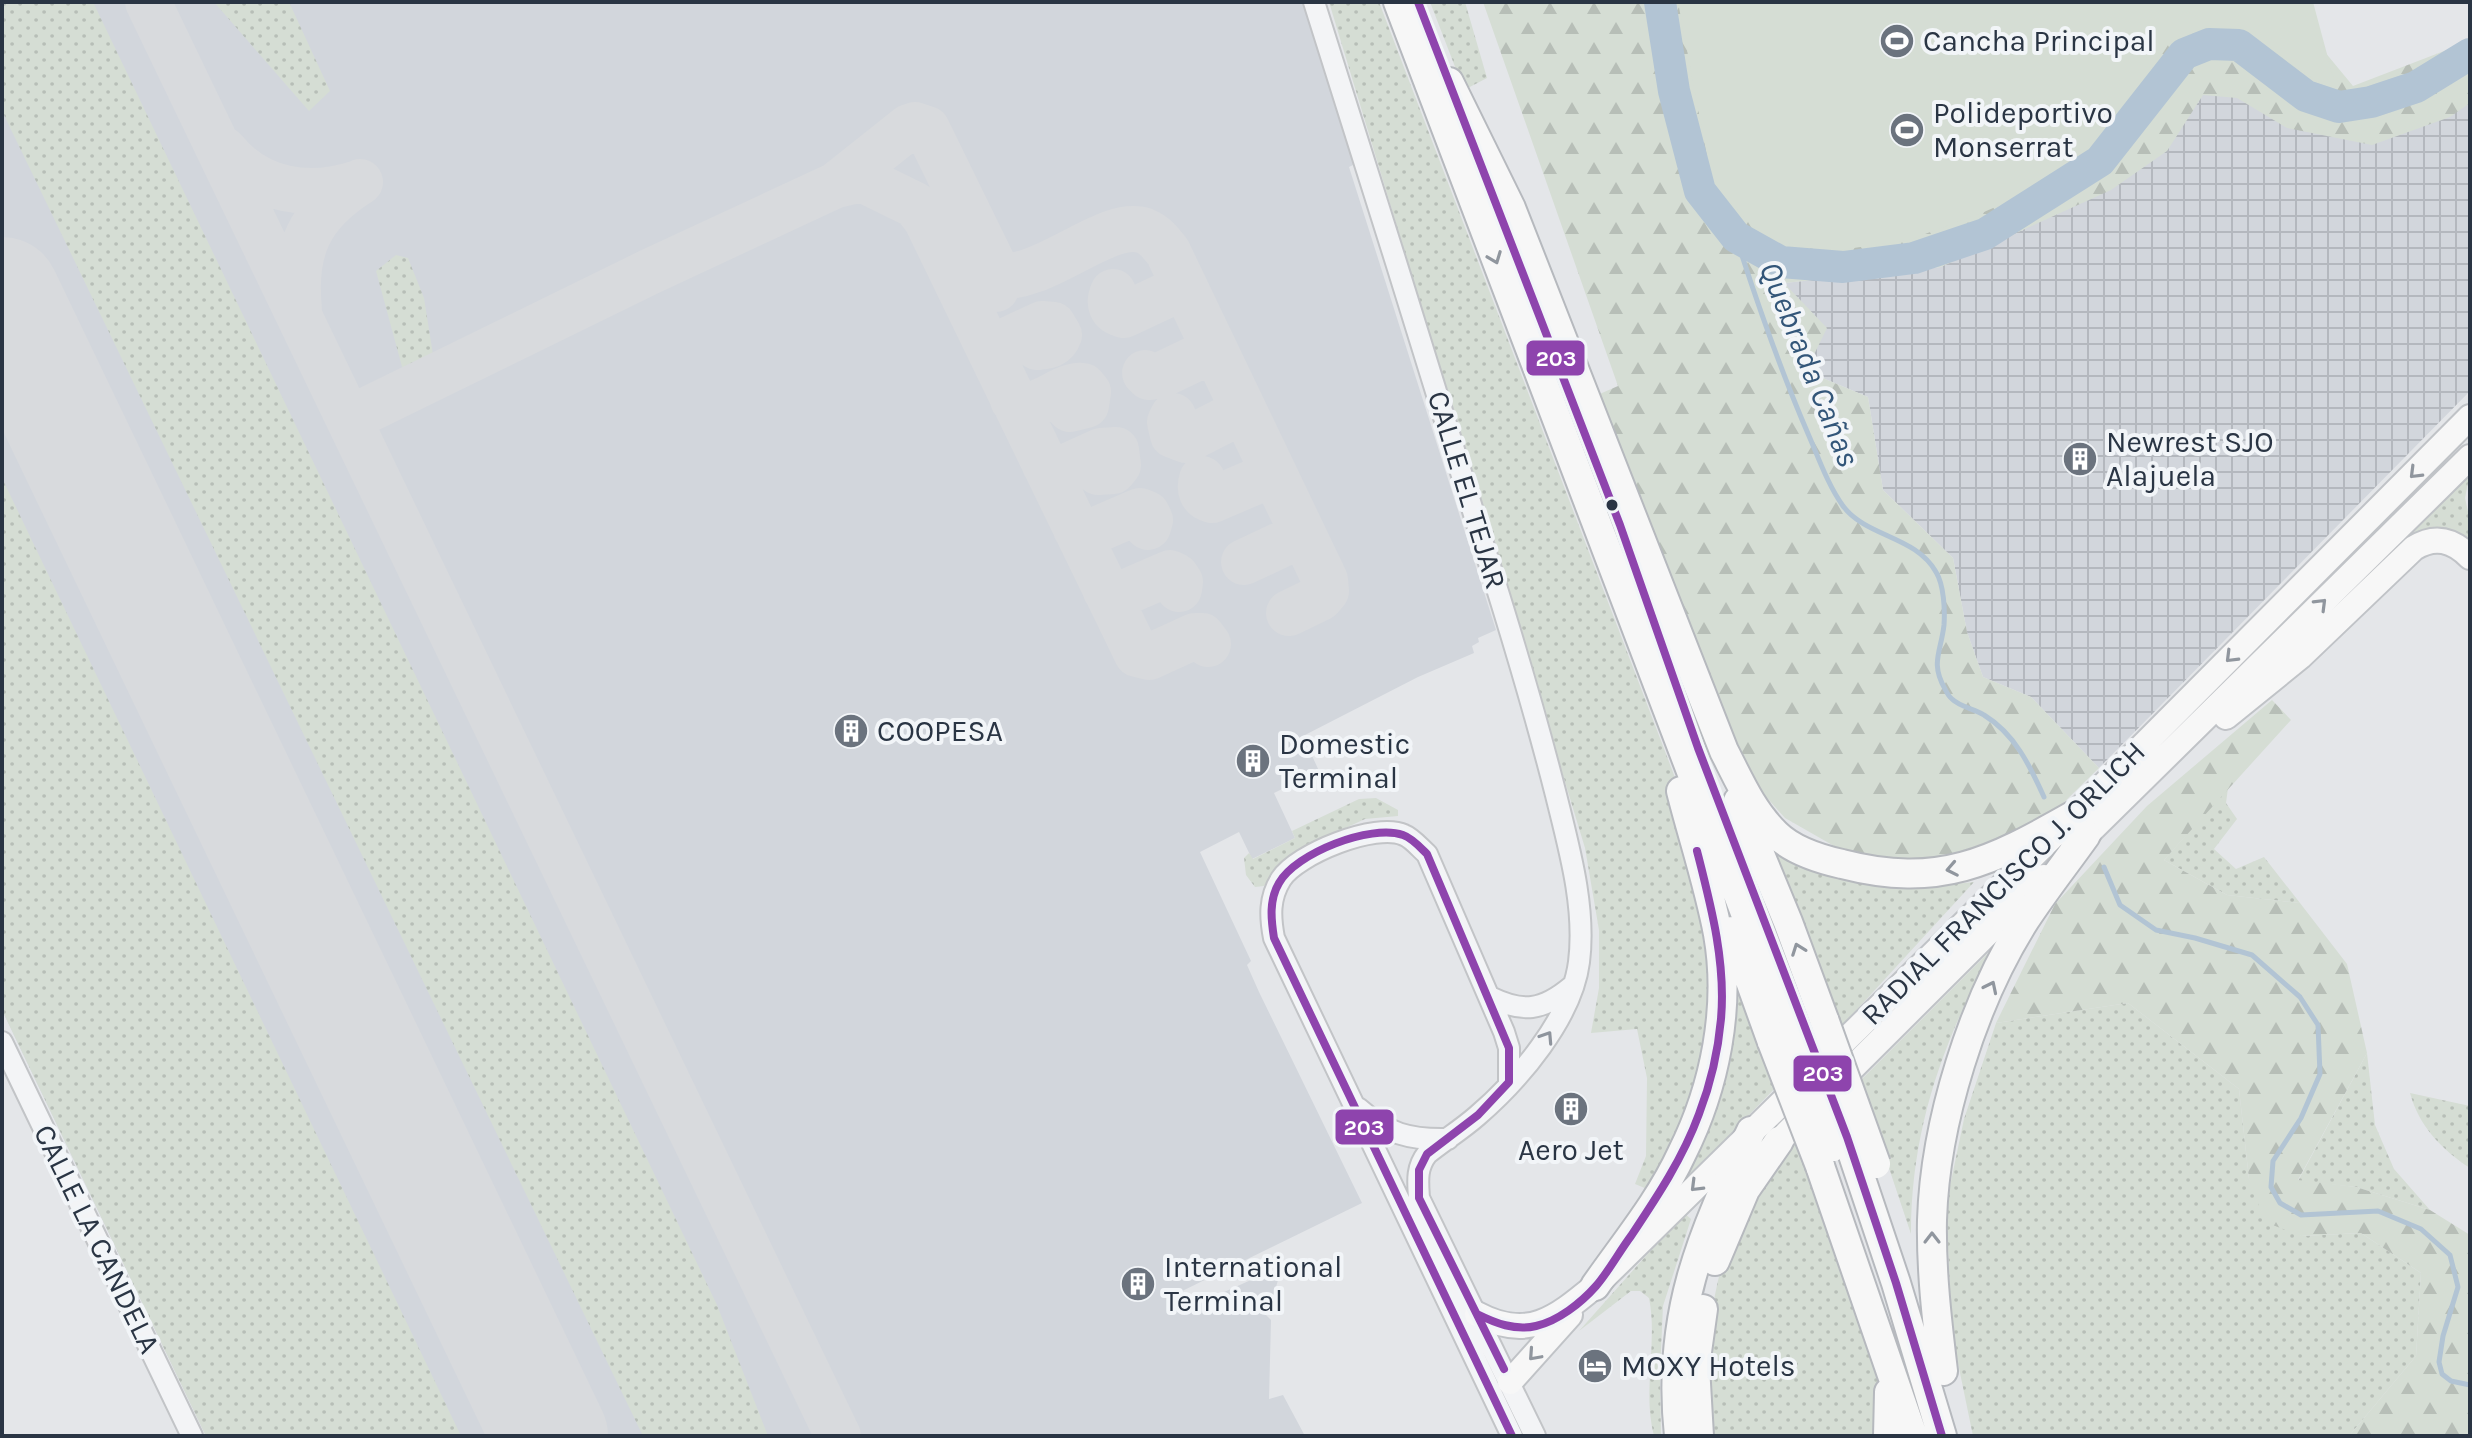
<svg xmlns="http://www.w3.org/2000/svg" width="2472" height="1438" font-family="Karla,sans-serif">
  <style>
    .built { fill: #d2d6dc }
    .industrial { fill: url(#industrial-grid) }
    .grass { fill: url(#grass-dots) }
    .forest { fill: url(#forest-firs) }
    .garden { fill: #d5ddd4 }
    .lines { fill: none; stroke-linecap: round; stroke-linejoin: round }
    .stream { stroke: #b2c4d4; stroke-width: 5 }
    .river { stroke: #b2c4d4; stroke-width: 32 }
    .taxiway { stroke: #d8dadd; stroke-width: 46 }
    .runway { stroke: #d8dadd; stroke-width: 116 }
    .minor-casing { stroke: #c2c4c7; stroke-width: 24 }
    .major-casing { stroke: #c0c3c7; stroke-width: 28 }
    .highway-casing { stroke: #b6b9be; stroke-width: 32 }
    .minor { stroke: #f3f4f6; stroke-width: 20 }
    .major { stroke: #f7f7f7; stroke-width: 24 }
    .highway { stroke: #f7f7f7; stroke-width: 28 }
    .highway-bridge-casing { stroke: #b6b9be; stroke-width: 32; stroke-linecap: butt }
    .highway-bridge { stroke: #f7f7f7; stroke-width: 28 }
    .bus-1-casing { stroke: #f2f5f8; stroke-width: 14 }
    .bus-1 { stroke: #8e44ad; stroke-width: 8 }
    .oneway { stroke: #90969e }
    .oneway2 { stroke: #8e949d }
    .bus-dot { fill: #2a3544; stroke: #f2f5f8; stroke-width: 3 }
    .labels { text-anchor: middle; stroke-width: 8; stroke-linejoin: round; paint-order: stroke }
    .poi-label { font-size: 30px; fill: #2a3544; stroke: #f2f5f8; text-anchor: start }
    .street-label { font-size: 30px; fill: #2a3544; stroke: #f2f5f8 }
    .water-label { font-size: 32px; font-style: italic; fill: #335679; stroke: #f2f5f8 }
    .line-badge { stroke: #f2f5f8; stroke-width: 3 }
    .badge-label { font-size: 22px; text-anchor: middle; font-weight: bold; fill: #fff }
  </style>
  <defs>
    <pattern id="industrial-grid" width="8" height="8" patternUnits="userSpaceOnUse" patternTransform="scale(2)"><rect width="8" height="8" fill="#d2d6dc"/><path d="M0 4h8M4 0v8" fill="none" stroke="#b4b8be"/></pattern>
    <pattern id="grass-dots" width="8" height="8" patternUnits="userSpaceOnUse" patternTransform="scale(2)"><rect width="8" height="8" fill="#d5ddd4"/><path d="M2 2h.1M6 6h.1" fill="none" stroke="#b7beb7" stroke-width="1.8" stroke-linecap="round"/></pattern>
    <pattern id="forest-firs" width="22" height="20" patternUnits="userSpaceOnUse" patternTransform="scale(2)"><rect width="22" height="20" fill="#d5ddd4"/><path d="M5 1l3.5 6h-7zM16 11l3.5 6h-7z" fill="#b7beb7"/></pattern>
  </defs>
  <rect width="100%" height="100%" fill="#e4e6e9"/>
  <!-- built -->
  <path class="built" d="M2,2H1307L1357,163L1349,167L1496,630L1478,638L1479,642L1472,646L1474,653L1418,677L1303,736L1319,771L1274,793L1295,838L1252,859L1239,832L1200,852L1251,961L1247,965L1259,992L1362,1203L1174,1295L1182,1311L1282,1266L1274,1294L1263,1312L1271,1320L1269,1399L1283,1395L1305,1436H206L2,1010Z"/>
  <!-- industrial -->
  <path class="industrial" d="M2210,85L2470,87V391L2099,768L2031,697L1983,677L1967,632L1953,558L1883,490L1868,397L1806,371L1784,283L1941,267Z"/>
  <!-- grass -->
  <path class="grass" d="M2,2H93L717,1305L768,1436H643L2,111Z
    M214,2H289L330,91L309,111Z
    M1329,2H1379L1692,822L1716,958L1698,1085L1652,1191L1635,1184L1646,1156L1647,1078L1637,1029L1591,1033L1599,988V930L1585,848Z
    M1430,2H1465L1487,78L1464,90Z
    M396,255L408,258L424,298L434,361L404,374L376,271Z
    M2470,473L2465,498L2470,521V546C2449,524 2436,528 2409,536Z
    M2,478L461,1436H206L2,1010Z
    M2228,788L2226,803L2237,819L2214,849L2236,869L2264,857L2300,903L2227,895L2164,860Z
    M1376,798L1398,810V816L1365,819L1300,849L1281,862L1264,886L1255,887L1246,875L1244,858L1249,853L1253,859L1295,838L1292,831L1359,799Z
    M1770,844L1883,884L1927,887L1974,882L1840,1028Z
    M1994,947C1944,1039 1911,1127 1911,1234L1860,1081Z
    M1732,962L1779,1084L1688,1178L1650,1222L1703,1142L1717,1096Z
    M2128,1003L2239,1089L2249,1179L2301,1236L2361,1233L2421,1273L2416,1356L2349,1436H1973L1952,1334L1946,1205L1964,1119L1996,1023Z
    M2367,1053L2375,1125L2394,1169L2430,1210L2356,1187L2298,1181Z
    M2410,1093L2470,1106V1168C2441,1149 2419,1126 2410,1093Z
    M1799,1134L1832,1226L1879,1382L1876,1436H1713C1700,1375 1710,1268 1743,1214C1759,1186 1780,1160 1799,1134Z
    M1684,1213L1691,1219L1663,1306L1660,1372L1661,1436H1654C1642,1391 1658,1342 1649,1298L1640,1291H1631L1579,1331Z"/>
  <!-- forest -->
  <path class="forest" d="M1483,2H2151L2296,17L2353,86L2470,41V103L2450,117L2372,145L2287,128L2237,98L2203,95L2167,151L2111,190L1941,267L1784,283L1827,328L1806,371L1868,397L1883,490L1953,558L1967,632L1983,677L2031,697L2099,768L2050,816L1958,860L1905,862L1841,850L1785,818L1753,782L1721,712L1595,396L1618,386Z
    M2272,700L2291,720L2164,860L2227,895L2300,903L2347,964L2367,1053L2298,1180L2356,1187L2430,1210L2470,1235V1436H2349L2416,1356L2421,1273L2361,1233L2301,1236L2265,1222L2249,1179L2239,1089L2128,1003L1996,1023L2055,904L2147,806Z"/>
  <!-- garden -->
  <path class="garden" d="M1678,2H2313L2338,95L2247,35L2206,29L2170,42L2091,165L1984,212L1909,240L1826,252L1763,237L1712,183Z"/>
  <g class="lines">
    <!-- stream -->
    <path class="stream" d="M1736,237C1758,306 1780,369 1809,436C1819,459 1828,485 1843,506C1866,537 1916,536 1936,572C1944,585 1945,610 1944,625C1941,652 1930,663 1945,689C1947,693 1949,697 1952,699C1960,707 1975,709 1984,715C2015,734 2030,766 2044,797
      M2104,867L2120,905L2156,930L2195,938L2252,955L2300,997L2318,1025L2320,1074L2301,1118L2273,1161L2271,1187L2280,1203L2301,1215L2378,1211L2421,1229L2450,1255L2458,1287L2443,1336L2439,1362L2442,1374L2451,1381L2470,1385"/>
    <!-- river -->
    <path class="river" d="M1660,2L1674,91L1700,191L1736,237L1781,262L1843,267L1914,258L1985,234L2100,161L2184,54L2209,44L2239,45L2306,96L2339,107L2371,102L2416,87L2470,54"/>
    <!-- taxiway -->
    <path class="taxiway" d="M148,2L838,1436
      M224,150C258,192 309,199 358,183
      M836,185L909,127L915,125L927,129L996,270V289
      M938,241C953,257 971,272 994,276C1045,283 1106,217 1145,231C1155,235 1161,243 1168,252L1325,580L1326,591L1320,598L1289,613
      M1113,292C1108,304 1111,312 1124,315L1173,292L1180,278
      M299,310C293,250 309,214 360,182
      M985,340L999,344L1042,324L1053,325L1059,335C1055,346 1047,346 1037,347
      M1145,373L1149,377L1161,375L1205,354L1210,340
      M1013,400C1035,417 1060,383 1083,386L1088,392L1086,405L1070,409
      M344,409L349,413H361L649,272L836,185L862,179L915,205L926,219L1137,654L1149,657L1195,636H1202L1208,644
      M1173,416L1170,422L1173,435L1186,440L1237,414L1238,400
      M1045,465L1059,470L1101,451L1116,450L1118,465L1113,471L1098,472
      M1202,479C1199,489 1201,497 1212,500L1259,480L1268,471V464
      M1076,529L1091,532L1140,511L1147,514L1150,520L1148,527
      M1244,562L1293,539L1299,526
      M1106,591L1119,595L1170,573L1176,576L1180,582L1179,589
      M523,1380L541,1436"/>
    <!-- runway -->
    <path class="runway" d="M2,295L550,1436"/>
    <!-- minor casing -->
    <g class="minor-casing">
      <path id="minor" d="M1314,2C1378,204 1441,405 1503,608C1522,670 1540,732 1556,795C1569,848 1586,907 1579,962C1572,1018 1518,1081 1477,1116C1461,1130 1443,1141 1427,1154C1416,1168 1418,1182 1419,1198L1535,1436
        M1490,997C1523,1013 1542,1011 1571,987
        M2,1042L192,1436
        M1509,1082V1048L1504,1032L1427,854C1420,848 1412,838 1404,835C1376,822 1297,854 1281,879C1269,898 1270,917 1274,938L1512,1436
        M1358,1108C1387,1134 1410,1140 1448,1139"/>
    </g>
    <!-- major casing -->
    <g class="major-casing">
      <path id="major" d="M2226,717L2300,657L2414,548C2435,535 2453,540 2470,557
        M2073,848L2470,457
        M1779,1141L2044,877
        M1477,1314C1528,1341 1555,1319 1595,1286L2036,853L2470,417
        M1510,1382L1570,1315"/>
    </g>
    <!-- highway casing -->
    <g class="highway-casing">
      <path id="highway" d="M1398,2L1790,1031
        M1449,82L1511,208L1724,751C1739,780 1752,811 1776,834C1792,850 1820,859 1842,864C1939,889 1991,862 2074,815
        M1738,801L1788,922L1825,1022
        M1732,931L1772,1042
        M1847,1137L1896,1283L1942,1436
        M1820,1166L1913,1436
        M1715,1261L1745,1190L1779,1141
        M1595,1286C1625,1243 1660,1201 1682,1153C1715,1087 1731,1007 1718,934C1709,886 1693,838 1681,791
        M1943,1371C1937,1321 1931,1271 1932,1220C1935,1122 1973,1002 2025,920C2044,891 2066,863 2086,835
        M1679,1436C1666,1316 1701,1236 1751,1131
        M1699,1436L1695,1366L1703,1309
        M1888,1436L1889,1392"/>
    </g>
    <!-- minor -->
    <use href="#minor" class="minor"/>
    <!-- major -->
    <use href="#major" class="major"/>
    <!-- highway -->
    <use href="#highway" class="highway"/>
    <!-- highway-bridge casing -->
    <g class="highway-bridge-casing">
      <path id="highway-bridge" d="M1825,1022L1876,1164
        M1790,1031L1833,1147
        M1772,1042L1820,1166"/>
    </g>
    <!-- highway-bridge -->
    <use href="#highway-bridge" class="highway-bridge"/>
    <!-- bus-1 casing -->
    <g class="bus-1-casing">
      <path id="bus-1" d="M1418,2L1620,525L1698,748L1847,1137L1896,1283L1942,1436
        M1477,1314C1495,1323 1515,1331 1536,1326C1558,1321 1581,1303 1596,1286C1609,1271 1619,1252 1631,1236C1657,1197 1683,1158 1699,1114C1711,1083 1718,1052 1721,1019C1726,962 1711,906 1697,851
        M1504,1369L1419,1198V1170L1427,1154L1478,1115L1509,1082V1048L1427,854C1420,847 1412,838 1403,835C1370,824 1296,853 1279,883C1269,900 1271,919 1274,938L1512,1436"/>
    </g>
    <!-- bus-1 -->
    <use href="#bus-1" class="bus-1"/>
  </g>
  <!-- one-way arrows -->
  <defs><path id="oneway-chevron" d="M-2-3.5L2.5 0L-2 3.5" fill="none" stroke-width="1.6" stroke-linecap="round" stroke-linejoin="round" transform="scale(2)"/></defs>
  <g class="oneway">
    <use href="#oneway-chevron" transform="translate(1495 258) rotate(69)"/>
    <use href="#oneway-chevron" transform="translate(2415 473) rotate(135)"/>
    <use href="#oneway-chevron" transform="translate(2321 604) rotate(-45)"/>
    <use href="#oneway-chevron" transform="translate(2231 657) rotate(135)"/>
    <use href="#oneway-chevron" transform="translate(1952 869) rotate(169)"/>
    <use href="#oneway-chevron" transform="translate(1798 949) rotate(-110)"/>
    <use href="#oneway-chevron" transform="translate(1991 987) rotate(-64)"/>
    <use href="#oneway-chevron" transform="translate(1696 1186) rotate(135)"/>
    <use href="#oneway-chevron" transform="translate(1932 1238) rotate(-90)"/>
    <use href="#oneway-chevron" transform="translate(1534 1355) rotate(132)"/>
  </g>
  <use class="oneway2" href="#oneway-chevron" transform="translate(1547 1037) rotate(-57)"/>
  <!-- icons -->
  <defs>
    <g id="stadium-disc" transform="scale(1.8)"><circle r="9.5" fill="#6b737e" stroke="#f2f5f8"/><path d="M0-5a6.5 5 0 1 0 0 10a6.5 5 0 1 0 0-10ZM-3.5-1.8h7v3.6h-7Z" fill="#fff"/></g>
    <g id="building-disc" transform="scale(1.8)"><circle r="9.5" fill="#6b737e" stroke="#f2f5f8"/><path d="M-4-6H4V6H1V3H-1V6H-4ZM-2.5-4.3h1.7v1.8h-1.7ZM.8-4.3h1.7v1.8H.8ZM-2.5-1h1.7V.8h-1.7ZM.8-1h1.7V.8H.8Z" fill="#fff"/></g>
    <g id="hotel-disc" transform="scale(1.8)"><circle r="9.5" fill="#6b737e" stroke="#f2f5f8"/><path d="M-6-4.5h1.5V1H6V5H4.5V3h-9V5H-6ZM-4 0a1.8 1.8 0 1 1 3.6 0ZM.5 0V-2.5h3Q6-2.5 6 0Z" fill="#fff"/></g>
  </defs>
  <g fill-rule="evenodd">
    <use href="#stadium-disc" x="1897" y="41"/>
    <use href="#stadium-disc" x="1907" y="130"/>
    <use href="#building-disc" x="2080" y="459"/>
    <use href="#building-disc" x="851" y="731"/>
    <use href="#building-disc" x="1253" y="761"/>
    <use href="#building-disc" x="1571" y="1109"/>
    <use href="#building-disc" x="1138" y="1284"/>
    <use href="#hotel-disc" x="1595" y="1366"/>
  </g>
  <!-- markers -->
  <circle class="bus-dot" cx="1612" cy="505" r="7"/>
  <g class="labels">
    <!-- poi labels -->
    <g class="poi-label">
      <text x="1923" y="51">Cancha Principal</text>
      <text x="1933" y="123">Polideportivo<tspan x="1933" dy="34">Monserrat</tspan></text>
      <text x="2106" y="452">Newrest SJO<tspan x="2106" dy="34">Alajuela</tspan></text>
      <text x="877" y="741">COOPESA</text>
      <text x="1279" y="754">Domestic<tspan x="1279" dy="34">Terminal</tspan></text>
      <text x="1571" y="1160" text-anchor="middle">Aero Jet</text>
      <text x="1164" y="1277">International<tspan x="1164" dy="34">Terminal</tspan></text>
      <text x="1621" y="1376">MOXY Hotels</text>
    </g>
    <!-- street labels -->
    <g class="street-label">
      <text transform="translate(1467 490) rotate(73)" y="10">CALLE EL TEJAR</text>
      <text transform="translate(2003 883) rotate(-45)" y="10">RADIAL FRANCISCO J. ORLICH</text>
      <text transform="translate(97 1239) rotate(64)" y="10">CALLE LA CANDELA</text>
    </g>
    <!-- water labels -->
    <g class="water-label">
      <text transform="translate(1810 364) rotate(68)" y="11">Quebrada Cañas</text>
    </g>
  </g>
  <g class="line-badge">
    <rect x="1525" y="339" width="61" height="38" rx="8" fill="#8e44ad"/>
    <rect x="1792" y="1054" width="61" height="39" rx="8" fill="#8e44ad"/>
    <rect x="1334" y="1108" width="61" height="38" rx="8" fill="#8e44ad"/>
  </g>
  <g class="badge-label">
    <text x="1556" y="366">203</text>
    <text x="1823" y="1081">203</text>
    <text x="1364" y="1135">203</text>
  </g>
  <!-- border -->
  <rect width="2472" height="1438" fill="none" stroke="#2a3544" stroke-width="8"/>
</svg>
